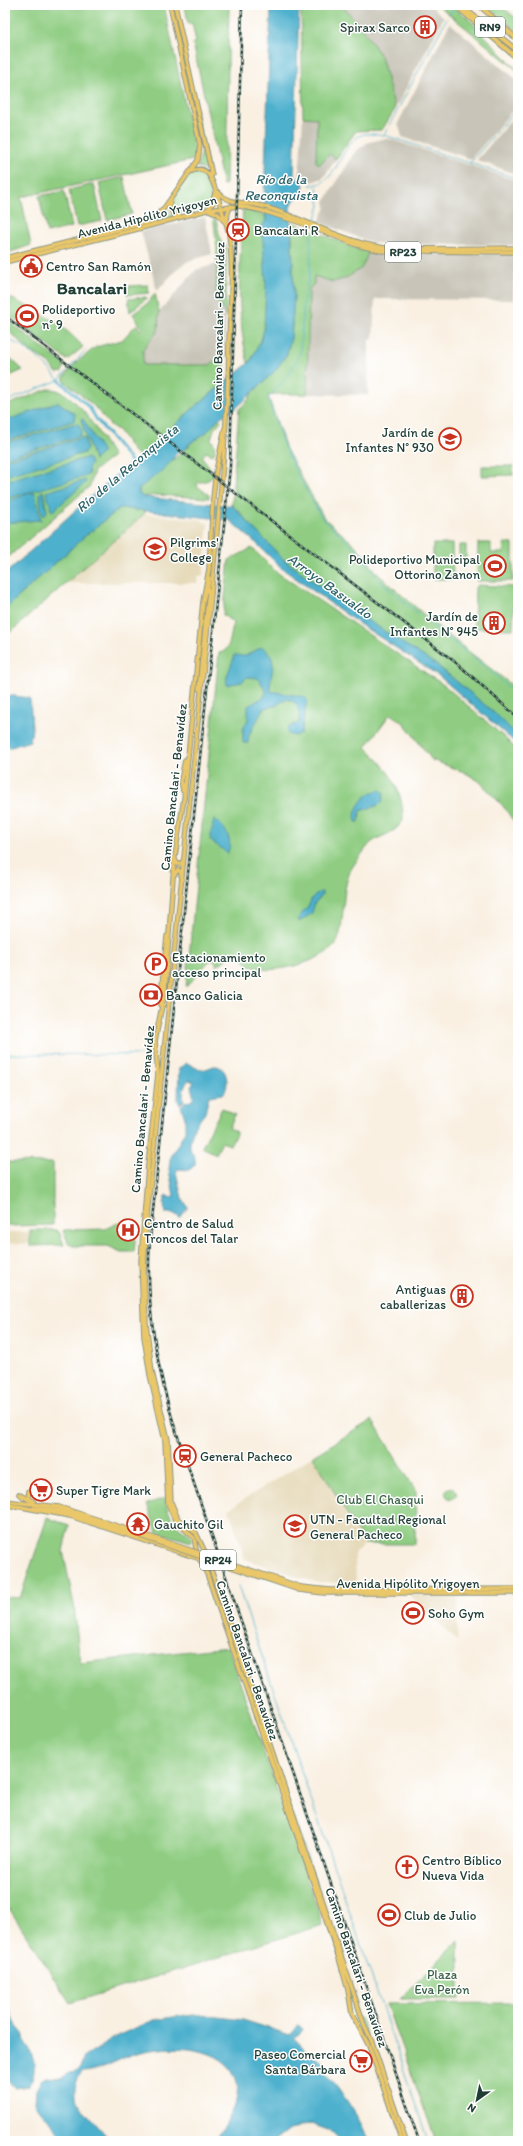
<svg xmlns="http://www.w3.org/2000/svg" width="523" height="2146" font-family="Itim,sans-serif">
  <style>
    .built { fill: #e6daba }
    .industrial { fill: #c8c4b8 }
    .green { fill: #90cd83; stroke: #58855c }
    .water { fill: #4eb0cd; stroke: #367680 }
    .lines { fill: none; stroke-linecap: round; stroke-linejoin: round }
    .stream { stroke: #4eb0cd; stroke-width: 1 }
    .canal { stroke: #4eb0cd; stroke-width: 3 }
    .major-casing { stroke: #8c968b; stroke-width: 5.5 }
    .highway-casing { stroke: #8c968b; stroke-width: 6 }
    .major { stroke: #eac769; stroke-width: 3.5 }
    .highway { stroke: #eac769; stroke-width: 4 }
    .rail-casing { stroke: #1f3d34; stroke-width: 2.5 }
    .rail { stroke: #fff; stroke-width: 1; stroke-dasharray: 3; stroke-linecap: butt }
    .major-bridge-casing { stroke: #8c968b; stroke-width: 5.5; stroke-linecap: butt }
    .major-bridge { stroke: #eac769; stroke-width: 3.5 }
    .labels { text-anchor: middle; stroke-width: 3; stroke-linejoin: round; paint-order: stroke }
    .shield { fill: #fff; stroke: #627771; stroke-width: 1 }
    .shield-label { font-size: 12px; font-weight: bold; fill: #1f3d34 }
    .poi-label { font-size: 13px; fill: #1f3d34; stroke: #fff; text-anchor: start }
    .street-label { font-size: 13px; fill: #1f3d34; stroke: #fff }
    .park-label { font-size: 13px; fill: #3b6148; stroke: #fff }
    .water-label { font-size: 14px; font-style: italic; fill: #2f656a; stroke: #fff }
    .district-label { font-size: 17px; font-weight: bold; fill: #1f3d34; stroke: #fff }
  </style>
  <rect width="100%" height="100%" fill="#fff"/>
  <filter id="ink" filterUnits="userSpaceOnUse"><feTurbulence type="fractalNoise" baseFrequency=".025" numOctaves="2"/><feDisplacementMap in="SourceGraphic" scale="8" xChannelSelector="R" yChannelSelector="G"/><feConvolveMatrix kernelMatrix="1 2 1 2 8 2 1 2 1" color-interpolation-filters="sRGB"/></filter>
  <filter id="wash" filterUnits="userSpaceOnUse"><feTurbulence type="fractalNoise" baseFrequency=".012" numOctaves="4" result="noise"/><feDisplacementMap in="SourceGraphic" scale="16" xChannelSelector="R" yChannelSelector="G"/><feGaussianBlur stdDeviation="0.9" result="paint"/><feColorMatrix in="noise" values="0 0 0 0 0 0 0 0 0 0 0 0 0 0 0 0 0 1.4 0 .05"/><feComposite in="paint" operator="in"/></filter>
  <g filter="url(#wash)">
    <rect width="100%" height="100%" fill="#f9f0e2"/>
    <!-- built -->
    <path class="built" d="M445.5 439a4.5 4.5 0 1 1 9 0a4.5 4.5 0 1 1-9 0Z
      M144,514L202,520L203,522L208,523L203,575L198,577L197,583H65Z
      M5,1232H29V1244L5,1243Z
      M313,1456L365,1544L355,1552L356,1583L314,1582L245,1559L229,1509Z
      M458,1594L457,1641L411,1596L412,1595Z"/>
    <!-- industrial -->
    <path class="industrial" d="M341,5H430L444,17L395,109L381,56L360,25Z
      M450,23L518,81V104L471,159L402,137L398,123Z
      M518,112V175L477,160Z
      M303,117H317L316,161L330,154L336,159L323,178L312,182L299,178Z
      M381,139H390L518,181V245L386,244L370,242L319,222L326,207L325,201L356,151L367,143Z
      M205,217L212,254L188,261L178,268L157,291L141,231Z
      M369,251L386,256L395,254H515L513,300L375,299L373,339L369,340L368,395L307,394L309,289L314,284V276L333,282L346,278L363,268Z
      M213,265H217L216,295L226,315L224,353L210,365H143V349L158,331L159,312L196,270Z"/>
    <!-- green -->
    <path class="green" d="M5,5H164L196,156L193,160L21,197L31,245L5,254V165L8,151L5,142Z
      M185,5H229L226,184L223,185L193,43L196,42L192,23L188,24Z
      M301,5H341L360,25L381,56L395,109L382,130L356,131L336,159L330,154L319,165L316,161L317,118L303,117Z
      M438,5H451L468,18L518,71Z
      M485,5H500L518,20V32Z
      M181,42L209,171L197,167L202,150Z
      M197,171H202L207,175L212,200L206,208L177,214L171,208C171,197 187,175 197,171Z
      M124,177L132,214L107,220L99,183Z
      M94,184L102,221L77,226L69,190Z
      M64,191L72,227L47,233L39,196Z
      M166,208L175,217L144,227L153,222Z
      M243,209L264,214L266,220L262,227C265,262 277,337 248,363C235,314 240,259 243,209Z
      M215,215L221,243L226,245V315L216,298L217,248L213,216Z
      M289,221L358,249L369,251L362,268L346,278L333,282L314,276V284L309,289L307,394H275L268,396L286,449L324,518L356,546L379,575L444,632L518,690V736L497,715L438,666L361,616L283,559L250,526L239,511L231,506L234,490L233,486L239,409L246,403L253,392L266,380L291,338L294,297L292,234Z
      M148,285L149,293L127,295L129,286Z
      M155,293L159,312L158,331L143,349V365H210L224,353L225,382L190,411L141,457L133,451L119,431L110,425L93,405L64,381V377L77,362L96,347L122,340L137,324L140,330L142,328L133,314L149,302Z
      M5,295C35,311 61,321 83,347L67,360L5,312Z
      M145,297L147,298L130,312L128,299Z
      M5,318L65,365L62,372L57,373L48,362L30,351L5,328Z
      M8,356L23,370L5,378V357Z
      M48,389C75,387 100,436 113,456L94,471L90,486L5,560V406Z
      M219,418L221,421L214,429L211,439L214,444L215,452L213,455L206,452L202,457L214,473C211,482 206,480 198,483L197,486L209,495V498L154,495L143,497L139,494V489L142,485L185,450L198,436L206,432L208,428Z
      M445 429a5 5 0 1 1 10 0a5 5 0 1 1-10 0Z
      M482,466H513V475L482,476Z
      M120,508L145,511L144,514L5,637V609L85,536Z
      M478,543H491V553H503L504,543L513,544V581H477Z
      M433,544H452L453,579H433Z
      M459,545H466V558H459Z
      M252,548L275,571L445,686L505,738L518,751V827L503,806L479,781L464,772L432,760L404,723L390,714L366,747C387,768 404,789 403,820C396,834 383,834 372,842C368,845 356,862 353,866C340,887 346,917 338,940C330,960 273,976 253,967C247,964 240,956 235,952L217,966L215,960L209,961L186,987L219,653C232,651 230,632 234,623L223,615L229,560Z
      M478,585L514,587L513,629L474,628L475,588Z
      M222,1108L235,1115L229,1128L237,1132L230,1145L222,1142L216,1154L202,1147Z
      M5,1162L53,1163V1225L5,1226Z
      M120,1222L134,1223L137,1225L134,1252H121L108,1246H73L69,1244L63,1231L64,1230L105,1229Z
      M30,1230H55L59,1232L64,1245L30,1246Z
      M372,1420L416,1491L415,1544H365L313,1456Z
      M445.5 1493a5.5 5.5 0 1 1 11 0a5.5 5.5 0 1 1-11 0Z
      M165,1498C167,1508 170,1519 179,1527C184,1531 190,1533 193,1540L191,1542L157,1532L147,1504Z
      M47,1518L69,1525L63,1551L74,1605L80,1663L228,1647L323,1925L70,2003L5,1902V1597L20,1598Z
      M148,1521L151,1522L152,1531L143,1528Z
      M206,1560L339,1951L355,2002H352L349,1983L338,1951L210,1577L203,1562Z
      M459,1940V1999H400Z
      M517,2003L518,2141H436L386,2004Z
      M360,2018L371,2045L405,2141L370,2045L357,2022V2019Z"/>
    <!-- water -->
    <path class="water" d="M271,5H299L294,176L304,184L303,189L290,206L294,297L291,338L287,354L275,371L235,409L219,418L206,433L190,443L187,448L176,453C172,466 148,480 139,489V494L143,497L233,506L283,559L361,616L438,666L497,715L518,736V745L439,676L358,623L280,567L256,543L229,520L120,508L85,536L5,609V574L78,508L125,467L141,457L190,411L250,362L261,340L264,329L266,285L262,226L266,220L264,197Z
      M58,402L75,414L74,421L5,441V421Z
      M83,419L103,452L94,460L81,420Z
      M77,423L82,430L80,436L5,458V443Z
      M81,438H85L87,449L84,453L5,476V460Z
      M86,458L89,459L91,464L88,468L89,474L86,476L5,499V481Z
      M85,480L86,482L53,511L50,509L51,505L47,499L46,492Z
      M43,491L47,512L43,516C40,508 40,501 40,493Z
      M30,493H35L41,520L5,523V502Z
      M262,647C281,658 269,676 270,691L305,697L307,700L301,734L295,736L288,734L287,731L289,727L299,723C301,712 298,700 286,699L275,706L264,708L249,735L248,743H243V729L248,719V706L264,697L266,691L258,678L247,677L242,682L227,685C224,676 233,665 234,655L245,656Z
      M5,695L30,698L32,728L30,741L5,749Z
      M380,790L384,793L382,802L379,805L360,811L359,822H356C351,809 367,791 380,790Z
      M214,819C224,825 235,842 227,853L210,840Z
      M320,892H322V895L315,903L312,913L301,921H298V918L308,907L312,898Z
      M187,1063L200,1070C205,1070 210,1066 215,1066C228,1066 230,1087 223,1094L209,1096L205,1113L194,1127L190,1142V1149L195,1158V1165L189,1170L178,1169L176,1172L182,1198L188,1207L180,1218L173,1213H165L164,1202L167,1198H164L166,1195L169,1197L174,1196L169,1170L170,1159L185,1131V1118L181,1106L186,1101L189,1102L194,1098L191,1087L194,1082L189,1080C185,1082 181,1096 184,1101L180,1105L178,1100L179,1068Z
      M5,1998L15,2024L24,2035L23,2039C33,2055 40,2068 28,2086L14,2088L5,2078Z
      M193,2014L243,2020L290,2035L298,2025L301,2026L303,2030L294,2038L308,2052L323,2063C327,2079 333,2079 341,2092C351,2107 363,2123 368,2141H341L331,2131L311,2124L290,2129L274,2141H215C228,2121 248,2093 231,2069C211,2042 153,2045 126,2057C114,2062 96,2072 83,2072C76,2077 73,2093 76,2101L111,2141H65C56,2127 45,2116 35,2103L36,2090L41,2080L46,2077L62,2078L69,2073L76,2072L80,2068L84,2057L119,2035L154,2020Z"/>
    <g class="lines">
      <!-- stream -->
      <path class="stream" d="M450,14L453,8
        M384,135L447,18
        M470,163L518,107
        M310,185C337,187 339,147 359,136C365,132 377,135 384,135L518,179
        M315,221L320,206L317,187
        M311,230L310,272L304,299L300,352L290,373L268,398L284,446L295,470L322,518L362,555L377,578L428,622L494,674L518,697
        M5,335C8,341 17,343 23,347C36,356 50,367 58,380
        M5,402L59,380L86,350
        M5,1054L154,1055
        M238,1586L428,2141"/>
      <!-- canal -->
      <path class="canal" d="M59,380L89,407L97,420L134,465"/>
    </g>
  </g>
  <g filter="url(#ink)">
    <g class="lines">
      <!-- major casing -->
      <g class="major-casing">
        <path id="major" d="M175,5L212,175
          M190,172C209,162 213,183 218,197C221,209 226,221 229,234C234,269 230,306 229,341C228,426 219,510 211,595L146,1226L144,1274L146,1323L152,1372L168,1440L171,1502L178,1519L196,1533L205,1552L364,2024L372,2042L406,2141
          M217,191C229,205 245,202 262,206C305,218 347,245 393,249L518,248
          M170,201C168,209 172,215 180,217
          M208,209L213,203L215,192
          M209,210L218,214L224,221
          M227,220L228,212L231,206
          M5,258L149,222L164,208L198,160L200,145L170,5
          M5,262L138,229L207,210L239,206L263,211L301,223L357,245L381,251L518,252
          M225,428L216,471L213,498L209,569L203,601L184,798L174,863L165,991L155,1041L158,1074L148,1165L141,1261L144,1337L150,1375L165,1441L168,1504L175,1520L194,1538L197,1554L207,1574L338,1955L348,1990L352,2014L369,2046L402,2141
          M207,591L209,578
          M199,689L209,590
          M183,791L181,780L185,760
          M175,859L177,864H181L183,861
          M174,875L178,870L181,872V875
          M160,1005L167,936
          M29,1491L28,1498L34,1502
          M19,1494L29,1500
          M5,1501L59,1507L136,1532
          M5,1505L22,1507
          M21,1507L70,1516L200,1559
          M34,1508L62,1511L140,1536
          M301,1587L330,1590L518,1589
          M299,1590L324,1593H518"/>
      </g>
      <!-- highway casing -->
      <g class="highway-casing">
        <path id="highway" d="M455,5L518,59
          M460,5L518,51
          M479,5L518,40"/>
      </g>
      <!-- major -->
      <use href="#major" class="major"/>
      <!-- highway -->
      <use href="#highway" class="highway"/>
      <!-- rail casing -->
      <g class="rail-casing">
        <path id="rail" d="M242,5L230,467L150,1240C145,1305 157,1370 176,1431L419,2141
          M5,316L459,665L518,718"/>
      </g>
      <!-- rail -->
      <use href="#rail" class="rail"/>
      <!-- major-bridge casing -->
      <g class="major-bridge-casing">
        <path id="major-bridge" d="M136,1532L301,1587
          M140,1536L299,1590"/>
      </g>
      <!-- major-bridge -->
      <use href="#major-bridge" class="major-bridge"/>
    </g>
  </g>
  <!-- icons -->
  <defs>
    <g id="building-ring" transform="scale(1.15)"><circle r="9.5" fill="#fff" stroke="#c8321e" stroke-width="1.5"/><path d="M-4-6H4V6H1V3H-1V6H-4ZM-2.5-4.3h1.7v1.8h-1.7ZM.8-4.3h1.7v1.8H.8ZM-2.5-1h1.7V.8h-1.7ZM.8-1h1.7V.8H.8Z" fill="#c8321e"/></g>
    <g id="station-ring" transform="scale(1.15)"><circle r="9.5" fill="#fff" stroke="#c8321e" stroke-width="1.5"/><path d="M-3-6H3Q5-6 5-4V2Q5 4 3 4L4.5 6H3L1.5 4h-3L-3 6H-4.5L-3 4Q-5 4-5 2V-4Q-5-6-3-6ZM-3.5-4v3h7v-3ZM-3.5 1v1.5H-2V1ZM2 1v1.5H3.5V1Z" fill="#c8321e"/></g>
    <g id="civic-ring" transform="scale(1.15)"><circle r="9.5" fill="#fff" stroke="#c8321e" stroke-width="1.5"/><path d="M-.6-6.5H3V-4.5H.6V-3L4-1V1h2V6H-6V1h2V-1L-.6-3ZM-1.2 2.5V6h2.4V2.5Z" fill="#c8321e"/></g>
    <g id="stadium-ring" transform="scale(1.15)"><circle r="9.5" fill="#fff" stroke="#c8321e" stroke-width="1.5"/><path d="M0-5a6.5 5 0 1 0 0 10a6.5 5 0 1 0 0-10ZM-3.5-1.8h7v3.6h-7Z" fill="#c8321e"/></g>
    <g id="school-ring" transform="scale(1.15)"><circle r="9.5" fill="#fff" stroke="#c8321e" stroke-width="1.5"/><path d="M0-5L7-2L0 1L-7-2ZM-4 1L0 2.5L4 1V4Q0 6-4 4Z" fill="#c8321e"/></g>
    <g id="parking-ring" transform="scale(1.15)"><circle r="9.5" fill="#fff" stroke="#c8321e" stroke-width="1.5"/><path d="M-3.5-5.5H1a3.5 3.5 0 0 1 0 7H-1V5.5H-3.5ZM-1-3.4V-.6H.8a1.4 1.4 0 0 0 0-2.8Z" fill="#c8321e"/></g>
    <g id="bank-ring" transform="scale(1.15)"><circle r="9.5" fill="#fff" stroke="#c8321e" stroke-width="1.5"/><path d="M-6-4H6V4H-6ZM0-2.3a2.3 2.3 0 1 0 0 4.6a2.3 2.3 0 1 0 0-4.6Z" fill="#c8321e"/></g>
    <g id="hospital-ring" transform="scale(1.15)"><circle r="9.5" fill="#fff" stroke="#c8321e" stroke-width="1.5"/><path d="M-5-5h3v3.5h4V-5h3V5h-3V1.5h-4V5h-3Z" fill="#c8321e"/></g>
    <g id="supermarket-ring" transform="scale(1.15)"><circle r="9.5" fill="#fff" stroke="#c8321e" stroke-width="1.5"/><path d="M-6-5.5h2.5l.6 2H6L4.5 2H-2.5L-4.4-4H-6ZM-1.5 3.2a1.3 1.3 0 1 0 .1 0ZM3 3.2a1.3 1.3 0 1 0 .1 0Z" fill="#c8321e"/></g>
    <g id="temple-ring" transform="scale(1.15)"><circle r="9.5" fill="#fff" stroke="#c8321e" stroke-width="1.5"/><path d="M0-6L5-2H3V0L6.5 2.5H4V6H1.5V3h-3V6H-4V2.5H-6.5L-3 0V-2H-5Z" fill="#c8321e"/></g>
    <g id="university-ring" transform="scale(1.15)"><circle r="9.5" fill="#fff" stroke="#c8321e" stroke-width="1.5"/><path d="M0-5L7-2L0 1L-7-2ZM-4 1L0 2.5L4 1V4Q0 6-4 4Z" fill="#c8321e"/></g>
    <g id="church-ring" transform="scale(1.15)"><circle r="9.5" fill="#fff" stroke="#c8321e" stroke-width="1.5"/><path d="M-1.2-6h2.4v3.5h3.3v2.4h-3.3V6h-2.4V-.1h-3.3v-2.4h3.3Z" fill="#c8321e"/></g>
  </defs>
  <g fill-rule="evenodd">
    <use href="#building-ring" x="425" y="27"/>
    <use href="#station-ring" x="238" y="230"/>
    <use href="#civic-ring" x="31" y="266"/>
    <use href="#stadium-ring" x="27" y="316"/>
    <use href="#school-ring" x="450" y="439"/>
    <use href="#school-ring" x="155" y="549"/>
    <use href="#stadium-ring" x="495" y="566"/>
    <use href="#building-ring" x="494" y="623"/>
    <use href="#parking-ring" x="156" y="964"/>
    <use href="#bank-ring" x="151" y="995"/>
    <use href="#hospital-ring" x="128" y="1230"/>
    <use href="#building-ring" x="462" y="1296"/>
    <use href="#station-ring" x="185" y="1456"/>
    <use href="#supermarket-ring" x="41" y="1490"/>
    <use href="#temple-ring" x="138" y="1524"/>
    <use href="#university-ring" x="295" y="1526"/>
    <use href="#stadium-ring" x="413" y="1613"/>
    <use href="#church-ring" x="407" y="1867"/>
    <use href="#stadium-ring" x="389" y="1915"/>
    <use href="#supermarket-ring" x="361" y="2061"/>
  </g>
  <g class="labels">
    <!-- shield labels -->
    <g class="shield">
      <rect x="475" y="17" width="30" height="20" rx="3"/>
      <rect x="385" y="242" width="36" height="20" rx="3"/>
      <rect x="200" y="1550" width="36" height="20" rx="3"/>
    </g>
    <g class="shield-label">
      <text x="490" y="31">RN9</text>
      <text x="403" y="256">RP23</text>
      <text x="218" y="1564">RP24</text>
    </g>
    <!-- poi labels -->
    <g class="poi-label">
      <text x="410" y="32" text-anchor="end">Spirax Sarco</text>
      <text x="254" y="235">Bancalari R</text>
      <text x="46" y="271">Centro San Ramón</text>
      <text x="42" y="314">Polideportivo<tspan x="42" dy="15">n° 9</tspan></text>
      <text x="434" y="437" text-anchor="end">Jardín de<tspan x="434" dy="15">Infantes N° 930</tspan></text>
      <text x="170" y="547">Pilgrims'<tspan x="170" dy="15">College</tspan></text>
      <text x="480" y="564" text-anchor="end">Polideportivo Municipal<tspan x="480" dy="15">Ottorino Zanon</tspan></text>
      <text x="478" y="621" text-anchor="end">Jardín de<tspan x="478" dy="15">Infantes N° 945</tspan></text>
      <text x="172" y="962">Estacionamiento<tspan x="172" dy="15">acceso principal</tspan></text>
      <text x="166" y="1000">Banco Galicia</text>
      <text x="144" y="1228">Centro de Salud<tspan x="144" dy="15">Troncos del Talar</tspan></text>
      <text x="446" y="1294" text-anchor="end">Antiguas<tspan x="446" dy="15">caballerizas</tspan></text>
      <text x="200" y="1461">General Pacheco</text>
      <text x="56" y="1495">Super Tigre Mark</text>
      <text x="310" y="1524">UTN - Facultad Regional<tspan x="310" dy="15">General Pacheco</tspan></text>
      <text x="154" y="1529">Gauchito Gil</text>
      <text x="428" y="1618">Soho Gym</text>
      <text x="422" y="1865">Centro Bíblico<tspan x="422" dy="15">Nueva Vida</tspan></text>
      <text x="404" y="1920">Club de Julio</text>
      <text x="346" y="2059" text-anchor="end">Paseo Comercial<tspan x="346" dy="15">Santa Bárbara</tspan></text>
    </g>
    <!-- street labels -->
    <g class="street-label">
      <text transform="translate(147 216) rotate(-14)" y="5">Avenida Hipólito Yrigoyen</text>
      <text transform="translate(218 326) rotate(-89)" y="5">Camino Bancalari - Benavídez</text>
      <text transform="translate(173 787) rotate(-84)" y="5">Camino Bancalari - Benavídez</text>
      <text transform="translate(142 1109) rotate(-85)" y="5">Camino Bancalari - Benavídez</text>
      <text x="408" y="1588">Avenida Hipólito Yrigoyen</text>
      <text transform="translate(248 1660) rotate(71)" y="5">Camino Bancalari - Benavídez</text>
      <text transform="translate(357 1967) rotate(71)" y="5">Camino Bancalari - Benavídez</text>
    </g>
    <!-- park labels -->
    <g class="park-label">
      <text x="380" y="1504">Club El Chasqui</text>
      <text x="442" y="1979">Plaza<tspan x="442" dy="15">Eva Perón</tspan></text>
    </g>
    <!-- water labels -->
    <g class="water-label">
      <text x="281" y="184">Río de la<tspan x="281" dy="16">Reconquista</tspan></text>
      <text transform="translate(127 468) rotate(-40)" y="5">Río de la Reconquista</text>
      <text transform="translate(330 586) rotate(36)" y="5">Arroyo Basualdo</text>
    </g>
    <!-- district labels -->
    <g class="district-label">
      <text x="92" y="294">Bancalari</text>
    </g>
  </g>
  <!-- margin -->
  <rect width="523" height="2146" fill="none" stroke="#fff" stroke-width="20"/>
  <!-- north arrow -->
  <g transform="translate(477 2100) rotate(213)" stroke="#ffffff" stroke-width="3" paint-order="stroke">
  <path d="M0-3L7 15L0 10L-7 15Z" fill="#1f3d34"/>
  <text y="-6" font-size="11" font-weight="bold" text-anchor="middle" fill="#1f3d34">N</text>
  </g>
</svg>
